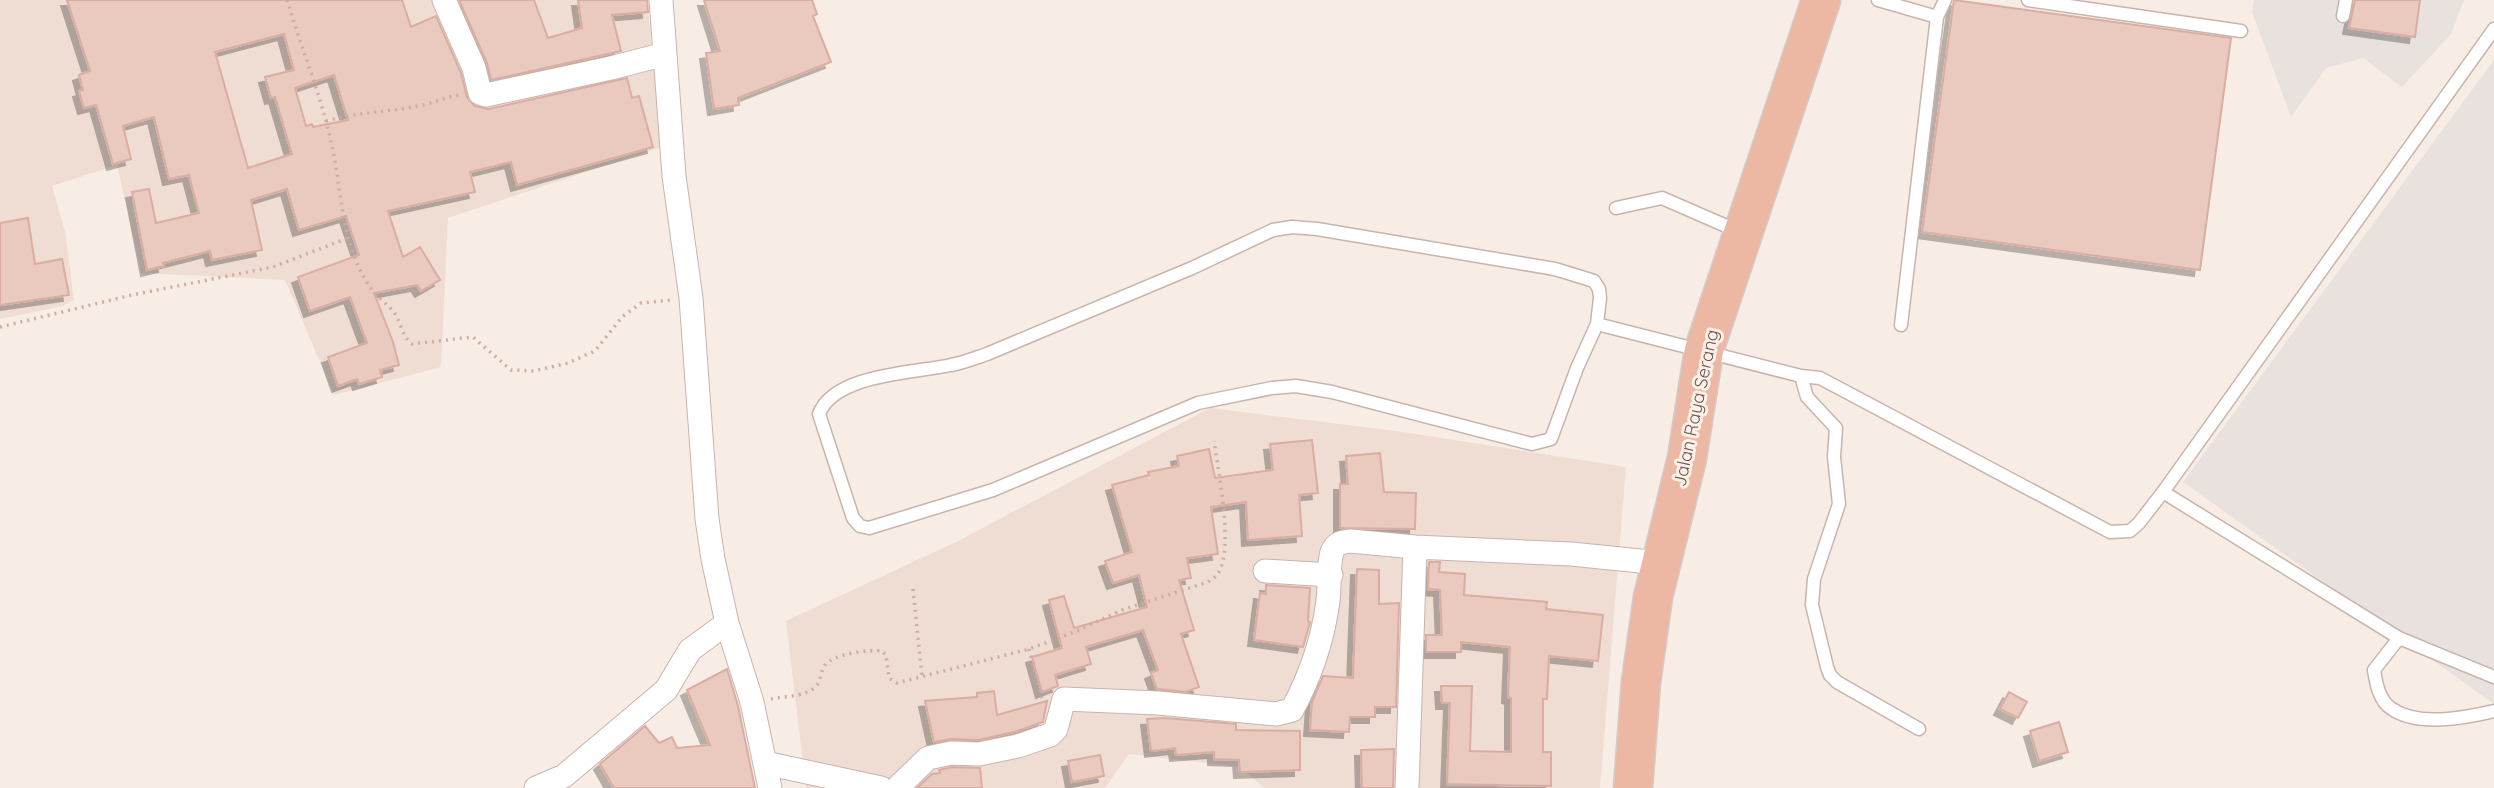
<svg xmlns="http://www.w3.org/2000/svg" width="2494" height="788" font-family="Quicksand,sans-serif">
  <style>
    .residential { fill: #efddd3 }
    .industrial { fill: #e8e1de }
    .building { fill: #eac9bf; stroke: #daada2; stroke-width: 2; fill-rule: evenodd; filter: url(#shadow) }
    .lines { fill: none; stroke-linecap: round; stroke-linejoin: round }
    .service-casing { stroke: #c8b4ac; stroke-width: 15 }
    .minor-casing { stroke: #c8b4ac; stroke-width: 25 }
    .trunk-casing { stroke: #d3cbca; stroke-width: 41 }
    .path { stroke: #ceaca3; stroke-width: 3.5; stroke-dasharray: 2 5; stroke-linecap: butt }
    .service { stroke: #fff; stroke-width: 12 }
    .minor { stroke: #fff; stroke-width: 23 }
    .trunk { stroke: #edb8a3; stroke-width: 38 }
    .labels { text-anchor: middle; stroke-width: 6; stroke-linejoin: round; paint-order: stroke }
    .street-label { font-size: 18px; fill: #6d534d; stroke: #fcf1e9 }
  </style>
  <defs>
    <filter id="shadow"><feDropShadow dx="-6" dy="6" stdDeviation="0" flood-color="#0004"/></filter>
  </defs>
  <rect width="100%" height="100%" fill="#f8ede4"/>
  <!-- residential -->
  <path class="residential" d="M0,0H647L662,147L448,218L441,367L334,395L285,280L141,273L117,165L52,186L65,231L74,300L63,306L0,319Z
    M1210,408L1397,431L1626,467L1600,788H1264L1241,767L1129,754L1105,788H806L786,621L958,541Z"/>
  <!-- industrial -->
  <path class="industrial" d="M2254,0H2464L2451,34L2402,87L2363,58L2326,68L2291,117L2252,12Z
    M2494,60V704L2183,482Z"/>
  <!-- building -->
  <path class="building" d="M67,0H402L411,27L436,16L461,73L467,97L475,106L489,109L627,78L632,98L639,96L653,147L517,185L511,162L470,172L475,192L388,211L403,257L420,247L440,280L421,291L417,285L374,293L393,342L399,365L380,370L382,377L359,384L357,379L338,386L328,357L367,343L350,297L310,311L298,277L359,255L346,216L299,230L287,189L251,200L262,250L212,260L210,251L163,263L164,266L147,270L132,192L149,189L156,223L199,213L189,175L169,179L154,117L123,126L131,159L113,164L96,105L84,108L79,91L83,90L79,75L90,71ZM284,34L294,70L265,77L271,98L275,97L292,154L248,168L215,52ZM334,75L348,120L313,127L312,124L306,126L295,88Z
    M459,0H534L548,38L582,28L578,0H647L648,12L612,15L621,51L491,80L487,63Z
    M704,0H812L817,14L813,16L831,62L738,98L739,105L714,109L706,53L720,51Z
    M1954,0L2231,38L2200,270L1922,232Z
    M2355,0H2420L2415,37L2349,28Z
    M28,218L35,264L62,259L69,295L0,305V223Z
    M1312,440L1318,493L1299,495L1302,536L1248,540L1246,502L1211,507L1218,554L1187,558L1191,578L1179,580L1194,630L1181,634L1199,687L1186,692L1157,689L1151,673L1158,670L1143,630L1086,647L1091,664L1055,675L1058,686L1042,692L1032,657L1062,648L1049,600L1064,596L1074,628L1147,607L1139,575L1113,583L1105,561L1132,552L1112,485L1149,475L1148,472L1179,466L1177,456L1209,449L1215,478L1273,470L1270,444Z
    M1380,453L1384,492L1416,493L1415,529L1340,528V484H1348L1346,456Z
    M1429,562H1440L1439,572L1465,574L1464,595L1547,602L1546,609L1603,615L1598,661L1549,656L1547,699H1543V752H1551V786L1447,784L1450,703H1442L1441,686H1472L1470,751L1511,752V698L1508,697L1510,647L1461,642V652H1426V635H1442L1440,590L1428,589Z
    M1357,569L1379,570V604L1399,603L1396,707H1375V717H1350L1349,732L1310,730L1312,702L1323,676L1353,678Z
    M1266,585L1310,588L1308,621L1310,622L1303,647L1254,640L1260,593L1266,594Z
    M727,669L738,706L755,788H614L600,764L645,726L659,743L672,737L677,748L710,745L687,690Z
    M994,691L997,715L1047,701L1043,722L1014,732L978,740L951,739L934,742L925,701L977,697V693Z
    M2009,692L2027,702L2018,718L2000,709Z
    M1164,718L1236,724V730L1300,731V770L1240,772L1239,760L1214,759V752L1176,755L1175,748L1151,751L1147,719Z
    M2059,722L2068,752L2039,761L2030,731Z
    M1394,749L1393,788H1362L1361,750Z
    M1100,755L1104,776L1072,782L1068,761Z
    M952,767L980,768L982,788H917L932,774L940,773L939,770Z"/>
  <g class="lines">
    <!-- service casing -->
    <g class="service-casing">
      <path id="service" d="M1878,0L1937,17
        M2028,0L2241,31
        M2343,16L2346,0
        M1616,208L1662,198L1740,232
        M1292,227L1317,229L1555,269L1594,281L1599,289L1600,298L1597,324L1577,368L1551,439L1532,444L1332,392L1296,386L1272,388L1198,403L993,490L892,521L869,528L860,526L853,518L819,414C834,374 914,373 951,365C963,363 975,358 987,354L1192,268L1273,230Z
        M1597,324L1801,376L1820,378L2110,532L2130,531L2139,523L2163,492L2494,29
        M1901,325L1937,17L1945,0
        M1801,376L1807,397L1836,428L1834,457L1839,504L1814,579L1812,605L1827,667L1830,675L1837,682L1919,729
        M2163,492L2399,638L2494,677
        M2399,638L2374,670C2376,683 2379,701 2392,709C2419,727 2464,718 2494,711"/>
    </g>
    <!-- minor casing -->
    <g class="minor-casing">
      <path id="minor" d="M444,0L474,68L480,93L486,95L611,68L665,54
        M661,0L674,176L691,298L707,519L713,559L727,623L752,702L770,788
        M1265,571L1331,575
        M765,763L881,788
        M536,788L564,776L666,690L690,650L727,623
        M897,788L928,758L951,753L979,754L1018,746L1050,735L1056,729L1064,699L1158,703L1276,714L1292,710C1310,677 1323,639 1328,601C1330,587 1328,564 1332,552C1336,543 1341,542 1350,541L1415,547L1571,554L1660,563
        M1407,788L1415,547"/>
    </g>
    <!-- trunk casing -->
    <g class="trunk-casing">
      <path id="trunk" d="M1633,788L1641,682L1653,597L1687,458L1704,350L1821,0"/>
    </g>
    <!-- path -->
    <path class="path" d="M287,0C301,46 319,91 330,137C343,189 339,244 372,290C378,298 387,304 394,312C401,323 402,336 412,344L473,337L511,370L534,371L568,363L595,351L622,317L641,303L671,300
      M326,121C358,112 390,112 423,105C436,102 448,96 460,95
      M0,327L132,295L273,267L348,238
      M913,589L922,677
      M1029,649L1042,698
      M771,699C784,696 808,697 817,685C821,679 821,671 825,665C833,654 870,649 882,651L886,655L889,678L897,683L1029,649L1072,633L1122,610L1208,582C1211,579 1215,578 1217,575C1235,552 1218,470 1214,441"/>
    <!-- service -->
    <use href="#service" class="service"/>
    <!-- minor -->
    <use href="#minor" class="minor"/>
    <!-- trunk -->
    <use href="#trunk" class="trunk"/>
  </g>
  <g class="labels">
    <!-- street labels -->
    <g class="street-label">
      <text transform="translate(1696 408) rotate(-78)" y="6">Jalan Raya Serang</text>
    </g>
  </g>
</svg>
